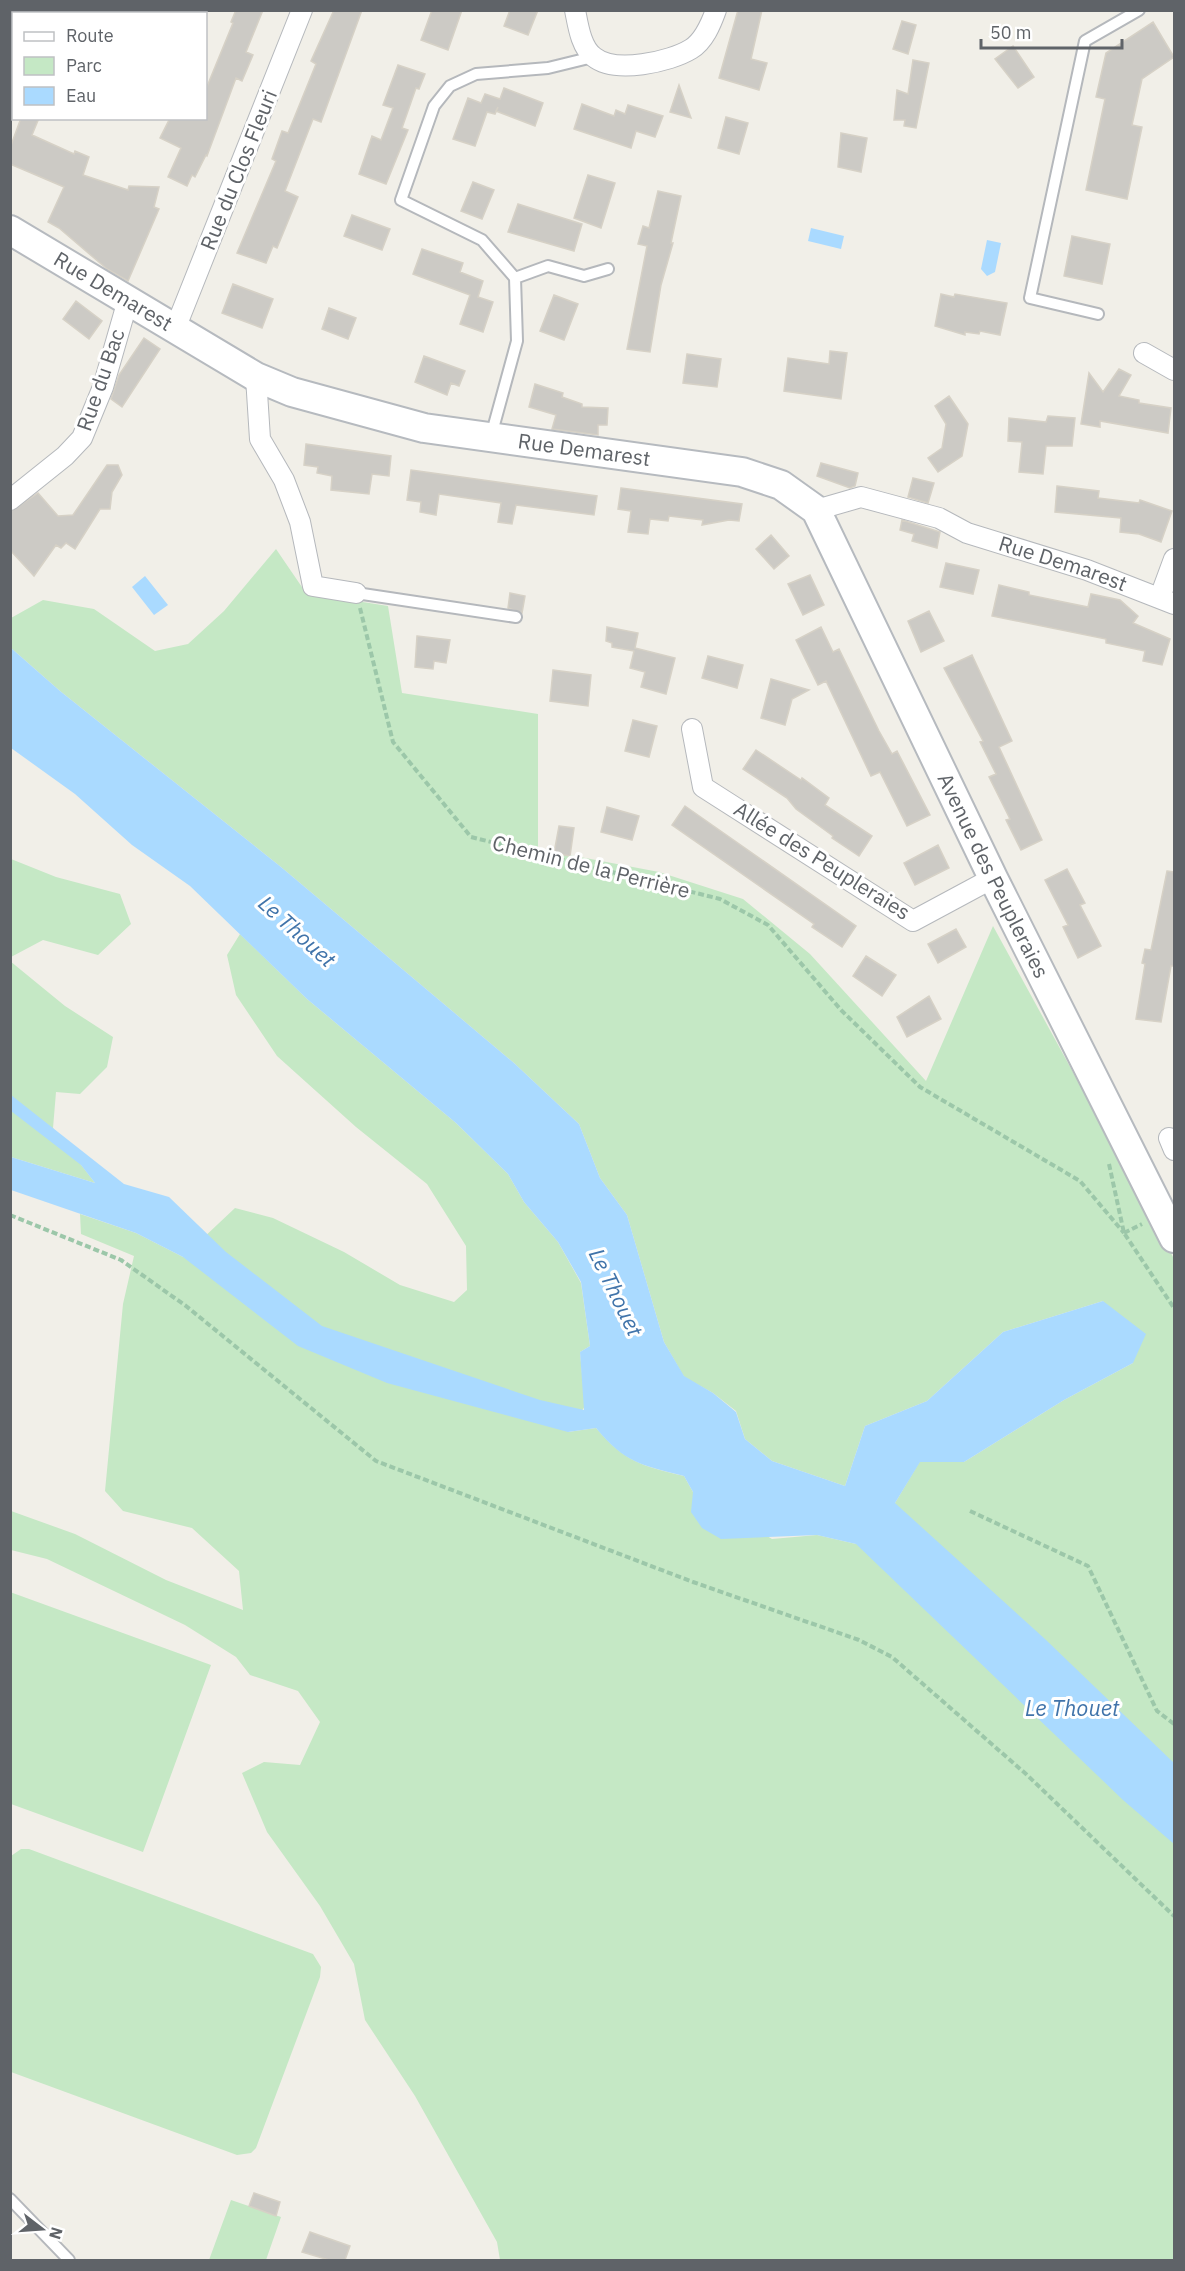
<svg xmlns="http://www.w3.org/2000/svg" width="1185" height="2271" font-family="'IBM Plex Sans',sans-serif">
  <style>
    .green { fill: #c5e8c5 }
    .water { fill: #aadaff }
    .building { fill: #cccac5; stroke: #d6d1c6; stroke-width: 1.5 }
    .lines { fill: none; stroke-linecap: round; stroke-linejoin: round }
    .lane-casing { stroke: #b5b8bc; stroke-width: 14 }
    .street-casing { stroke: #b5b8bc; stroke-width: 22 }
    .secondary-casing { stroke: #b6babf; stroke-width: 32 }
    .path { stroke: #9cc7a9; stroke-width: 4; stroke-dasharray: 6 3; stroke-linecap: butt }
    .lane { stroke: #fff; stroke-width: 10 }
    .street { stroke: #fff; stroke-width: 20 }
    .secondary { stroke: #fff; stroke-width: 28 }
    .labels { text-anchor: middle; stroke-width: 6; stroke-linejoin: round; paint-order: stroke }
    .street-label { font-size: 21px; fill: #5f6368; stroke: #fff }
    .water-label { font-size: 22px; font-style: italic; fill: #4174aa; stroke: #fff }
  </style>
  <rect width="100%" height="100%" fill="#f1efe8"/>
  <!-- green -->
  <path class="green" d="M276,549L306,593L388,606L402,693L538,714V849L659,872L743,899L810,954L926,1081L993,926L1161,1233L1174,1259V2260H500L497,2242L415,2096L365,2020L354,1964L320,1906L267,1832L242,1773L264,1762L300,1765L320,1722L298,1691L250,1675L236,1657L185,1625L47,1559L11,1550V1511L75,1534L166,1580L243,1610L239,1571L192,1528L123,1511L105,1491L123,1304L134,1256L81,1234L80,1214L136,1233L183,1257L235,1208L273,1218L344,1252L400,1285L454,1302L467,1290L466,1246L427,1184L356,1127L277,1056L236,995L227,955L240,934L307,999L456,1123L508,1174L524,1202L558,1242L581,1283L590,1346L580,1352L585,1406L568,1432L596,1428C625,1462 642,1466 684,1476L693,1492L772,1539L817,1535L856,1544L895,1503L920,1461L964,1462L1064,1400L1133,1363L1103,1301L1003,1332L927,1401L865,1426L845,1486L772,1461L745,1439L736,1411L713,1393L684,1377L664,1342L627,1215L600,1178L579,1124L514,1063L281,867L60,691L11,648V618L43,600L94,609L155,651L188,644L224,611Z
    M11,859L56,877L120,894L131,924L98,955L43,940L11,957Z
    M10,961L65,1006L113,1037L107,1067L80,1094L56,1092L53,1128L95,1183L11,1157Z
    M10,1592L211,1665L143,1852L11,1804Z
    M21,1849H29L313,1954L321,1967L320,1977L256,2148L251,2153L237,2155L11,2072V1856Z
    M231,2200L281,2217L266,2260H209Z"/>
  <!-- water -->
  <path class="water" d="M811,228L844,236L841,249L808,241Z
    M987,240L1001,243L995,272L987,276L981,269Z
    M145,576L168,605L154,615L132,587Z
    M11,648L60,691L281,867L514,1063L579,1124L600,1178L627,1215L664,1342L684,1376L713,1393L736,1412L745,1439L772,1461L845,1486L865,1426L927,1401L1003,1332L1103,1301L1146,1334L1133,1363L1064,1400L964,1462H920L895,1503L1045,1639L1174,1763V1844L1123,1800L856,1544L817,1535L721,1539L702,1528L691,1512L693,1492L684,1476C641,1465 625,1463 596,1428L568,1432L387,1383L298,1346L183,1257L136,1233L11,1190V1157L95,1183L81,1165L11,1111V1095L124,1184L169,1197L226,1252L322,1326L540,1400L584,1410L580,1352L590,1346L581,1282L558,1242L524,1202L508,1174L456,1123L307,999L190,886L132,845L75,794L11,748Z"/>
  <!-- building -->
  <path class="building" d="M236,10H263L246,52L253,55L242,81L236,78L207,156L206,155L195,177L192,175L187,186L168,177L181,148L160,138L170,118H206V89L233,23L231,22Z
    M334,10H362L321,122L313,119L285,191L298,197L277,248L273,246L266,263L237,253L276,161L272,159L282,131L288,133L316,64L311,61Z
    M432,10H462L448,50L421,40Z
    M510,10H538L528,35L504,26Z
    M738,10H762L751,59L767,63L759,90L719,78Z
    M902,21L916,25L908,54L893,49Z
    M1153,22L1174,57L1142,79L1132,125L1142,127L1127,199L1086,190L1105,99L1096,97L1106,53Z
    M1013,46L1034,77L1018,88L995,59Z
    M913,60L929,63L916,128L904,126L905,120H894L897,90L908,94Z
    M398,65L425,74L419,89L416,88L402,128L408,130L386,184L359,174L372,136L381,140L393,108L383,105Z
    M679,85L691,118L670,112Z
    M504,88L543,103L535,126L496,111L498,107L495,114L487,112L475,146L453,139L468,98L481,103L485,94L500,99Z
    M582,104L614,116L616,110L625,114L628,105L663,116L655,137L636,131L631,148L574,129Z
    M726,117L748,123L739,154L718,148Z
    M21,118H39L32,135L74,154L75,151L89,157L83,175L128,190L129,186L159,187L154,207L159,209L128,281L107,269L59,228L48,222L64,187L10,164V148Z
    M841,133L867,138L861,172L838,167Z
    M588,175L615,183L601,228L574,218Z
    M473,182L494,190L482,219L461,211Z
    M658,191L681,196L671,243H673L661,285L650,352L627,349L647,246L638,244L643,226L649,228Z
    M518,204L582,224L574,251L508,232Z
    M352,215L390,229L382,250L344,236Z
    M1072,236L1110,244L1102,284L1064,276Z
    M422,249L463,263L460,272L483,281L478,297L493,302L483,332L460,324L470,295L413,274Z
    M233,284L273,299L262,328L222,313Z
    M941,294L954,297L955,294L1007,303L1000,335L980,331L979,334L965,332V335L935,326Z
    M554,295L578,304L564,340L540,331Z
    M76,301L102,321L89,339L63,319Z
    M329,308L356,318L348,339L322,329Z
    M144,338L160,349L122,407L111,399L119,375Z
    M830,351L847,353L841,399L784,391L788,358L829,364Z
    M687,354L721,359L717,387L683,383Z
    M424,356L465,371L459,386L451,383L447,395L415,382Z
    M1119,369L1131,375L1119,396L1139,400V403L1171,408L1168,433L1100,421V427L1081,424L1089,373L1103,392Z
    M535,384L563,393L562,397L582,404V407L608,408L607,425H598V435L552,429L556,415L529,407Z
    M949,396L968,424L962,456L938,472L928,458L942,448L946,424L935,406Z
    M1048,416L1075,418L1072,446H1046L1043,474L1019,472L1022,442L1008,441L1009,418L1046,422Z
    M306,444L391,456L389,476L372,474L369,494L331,490L332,476L317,473L318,467L304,465Z
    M821,463L858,473L855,486L850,488L817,476Z
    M107,465H118L122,475L112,492L110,509H100L75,549L66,543L61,548L56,545L34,576L10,550V512L38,493L58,516L73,515Z
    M411,470L597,496L594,515L516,505L512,524L498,522L501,503L439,494L436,515L420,512L421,502L407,500Z
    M913,478L934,483L928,503L908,497Z
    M1057,486L1099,491L1098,498L1139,503L1140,500L1172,511L1161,542L1139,534L1120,532L1121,518L1055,512Z
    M621,488L742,504L739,521L729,520L702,525L703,520L669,516L668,521L650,519L648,534L628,532L631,511L618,509Z
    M902,520L940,532L937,548L912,541L914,534L900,530Z
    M771,535L789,556L774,569L756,549Z
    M946,563L979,570L973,594L940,587Z
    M810,575L824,605L803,615L788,584Z
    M999,585L1029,592V595L1088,607L1091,594L1120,600L1138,616L1133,623L1170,639L1162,665L1143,661L1145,651L1106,643V639L992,616Z
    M510,593L525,596L522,613L508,608Z
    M929,611L944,641L921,652L908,621Z
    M607,627L638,633L635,648L675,658L666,694L641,687L645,672L630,668L634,651L612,647V643L606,641Z
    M821,627L833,652L839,649L879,731L892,754L897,751L930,815L907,826L880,772L871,776L826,681L818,685L796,640Z
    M417,636L450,640L446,663L434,661L433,669L415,667Z
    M972,655L1012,741L999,747L1042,840L1021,850L1006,820L1010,819L989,777L996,774L980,742L983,741L944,668Z
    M708,656L743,665L737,688L702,678Z
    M553,670L591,675L588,706L550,701Z
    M771,679L809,690L792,699L785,725L761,718Z
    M633,720L657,726L649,757L625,751Z
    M756,750L801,780L802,778L829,798L825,805L872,836L859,856L832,838L833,836L796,809L787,798L743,769Z
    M685,806L856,926L842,947L812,927L814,924L672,825Z
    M607,807L639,816L632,840L601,832Z
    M559,826L574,828L570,856L554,853Z
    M938,845L949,868L915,885L904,863Z
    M1067,869L1085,903L1080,905L1101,946L1078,958L1063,927L1068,925L1045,880Z
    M1167,871L1174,872V966H1171L1161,1022L1136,1019L1145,964L1142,963L1145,949L1151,950Z
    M956,929L966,947L938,963L928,944Z
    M866,956L896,975L882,996L853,976Z
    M929,996L941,1019L907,1037L897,1017Z
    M254,2193L280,2202L276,2216L249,2206Z
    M310,2232L350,2246L345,2260H329L302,2252Z"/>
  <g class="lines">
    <!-- lane casing -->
    <g class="lane-casing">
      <path id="lane" d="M515,278L548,266L584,276L608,269
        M1098,314L1030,298L1085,41L1139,10
        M491,436L517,341L515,278L482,240L401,200L434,106L450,86L476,74L548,68L593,57
        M356,593L516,617
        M10,2199L69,2260"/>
    </g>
    <!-- street casing -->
    <g class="street-casing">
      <g id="street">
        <path d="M575,10C578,25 581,48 594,57C615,74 670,62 691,49C704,41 711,24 716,10"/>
        <path d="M175,329L302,10"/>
        <path d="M1144,353L1174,370"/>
        <path d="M256,377L260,439L284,480L300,522L313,586L356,593"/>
        <path d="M10,500L65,456L82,438L103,387L128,300"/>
        <path id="s1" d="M816,510L861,497L939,518L967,533L1087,570L1174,604"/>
        <path d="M1160,597L1174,559"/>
        <path d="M692,729L703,787L913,921L993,878"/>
        <path d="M1169,1138L1174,1150"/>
      </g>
    </g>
    <!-- secondary casing -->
    <g class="secondary-casing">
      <g id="secondary">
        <path id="s2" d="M10,230L256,377L292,392L424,428L742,472L781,485L816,510L993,878L1174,1238"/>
      </g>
    </g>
    <!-- path -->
    <path class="path" d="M360,608L393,742L471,837L720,899L768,925L841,1010L920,1087L1080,1181L1124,1233
      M1109,1164L1124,1233L1174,1308
      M10,1215L121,1260L186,1306L376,1461L693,1582L859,1640L892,1657L1026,1774L1174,1916
      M1124,1233L1142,1224
      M970,1511L1088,1566L1157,1711L1174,1724"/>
    <!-- lane -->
    <use href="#lane" class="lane"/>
    <!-- street -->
    <use href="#street" class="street"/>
    <!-- secondary -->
    <use href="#secondary" class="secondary"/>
  </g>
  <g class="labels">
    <!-- street labels -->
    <g class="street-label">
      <text transform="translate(239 170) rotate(-68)" y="7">Rue du Clos Fleuri</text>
      <text dy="7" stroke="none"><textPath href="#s2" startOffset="120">Rue Demarest</textPath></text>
      <text transform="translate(101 380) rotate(-71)" y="7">Rue du Bac</text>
      <text dy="7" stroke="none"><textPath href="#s2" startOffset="624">Rue Demarest</textPath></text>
      <text dy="7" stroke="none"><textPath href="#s1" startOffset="260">Rue Demarest</textPath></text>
      <text transform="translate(822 861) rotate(32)" y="7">Allée des Peupleraies</text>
      <text transform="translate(591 867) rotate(14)" y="7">Chemin de la Perrière</text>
      <text dy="7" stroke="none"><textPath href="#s2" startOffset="1274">Avenue des Peupleraies</textPath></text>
    </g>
    <!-- water labels -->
    <g class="water-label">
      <text transform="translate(297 931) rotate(42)" y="8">Le Thouet</text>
      <text transform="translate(616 1292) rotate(64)" y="8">Le Thouet</text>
      <text x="1072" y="1716">Le Thouet</text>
    </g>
  </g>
  <!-- border -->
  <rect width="1185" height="2271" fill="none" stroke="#5f6368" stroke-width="24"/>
  <!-- legend -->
  <rect x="12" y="12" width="195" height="108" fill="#ffffff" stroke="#bfc1c3" stroke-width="1.5"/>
  <rect x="24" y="32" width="30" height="9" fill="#ffffff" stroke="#bfc1c3" stroke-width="1.5"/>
  <text x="66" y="42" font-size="18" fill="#5f6368">Route</text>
  <rect x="24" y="57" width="30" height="18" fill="#c5e8c5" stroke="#bfc1c3" stroke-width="1.5"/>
  <text x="66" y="72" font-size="18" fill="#5f6368">Parc</text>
  <rect x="24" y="87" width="30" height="18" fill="#aadaff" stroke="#bfc1c3" stroke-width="1.5"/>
  <text x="66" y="102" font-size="18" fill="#5f6368">Eau</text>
  <!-- north arrow -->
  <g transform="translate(42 2229) rotate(107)" stroke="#ffffff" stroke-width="4.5" paint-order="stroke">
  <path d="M0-4.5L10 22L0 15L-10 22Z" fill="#5f6368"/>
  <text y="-9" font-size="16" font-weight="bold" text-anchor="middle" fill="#5f6368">N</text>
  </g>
  <!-- scale -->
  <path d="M981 39v9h141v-9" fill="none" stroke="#5f6368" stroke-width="3"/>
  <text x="990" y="39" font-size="18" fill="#5f6368" stroke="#ffffff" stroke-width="4.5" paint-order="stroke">50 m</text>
</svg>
